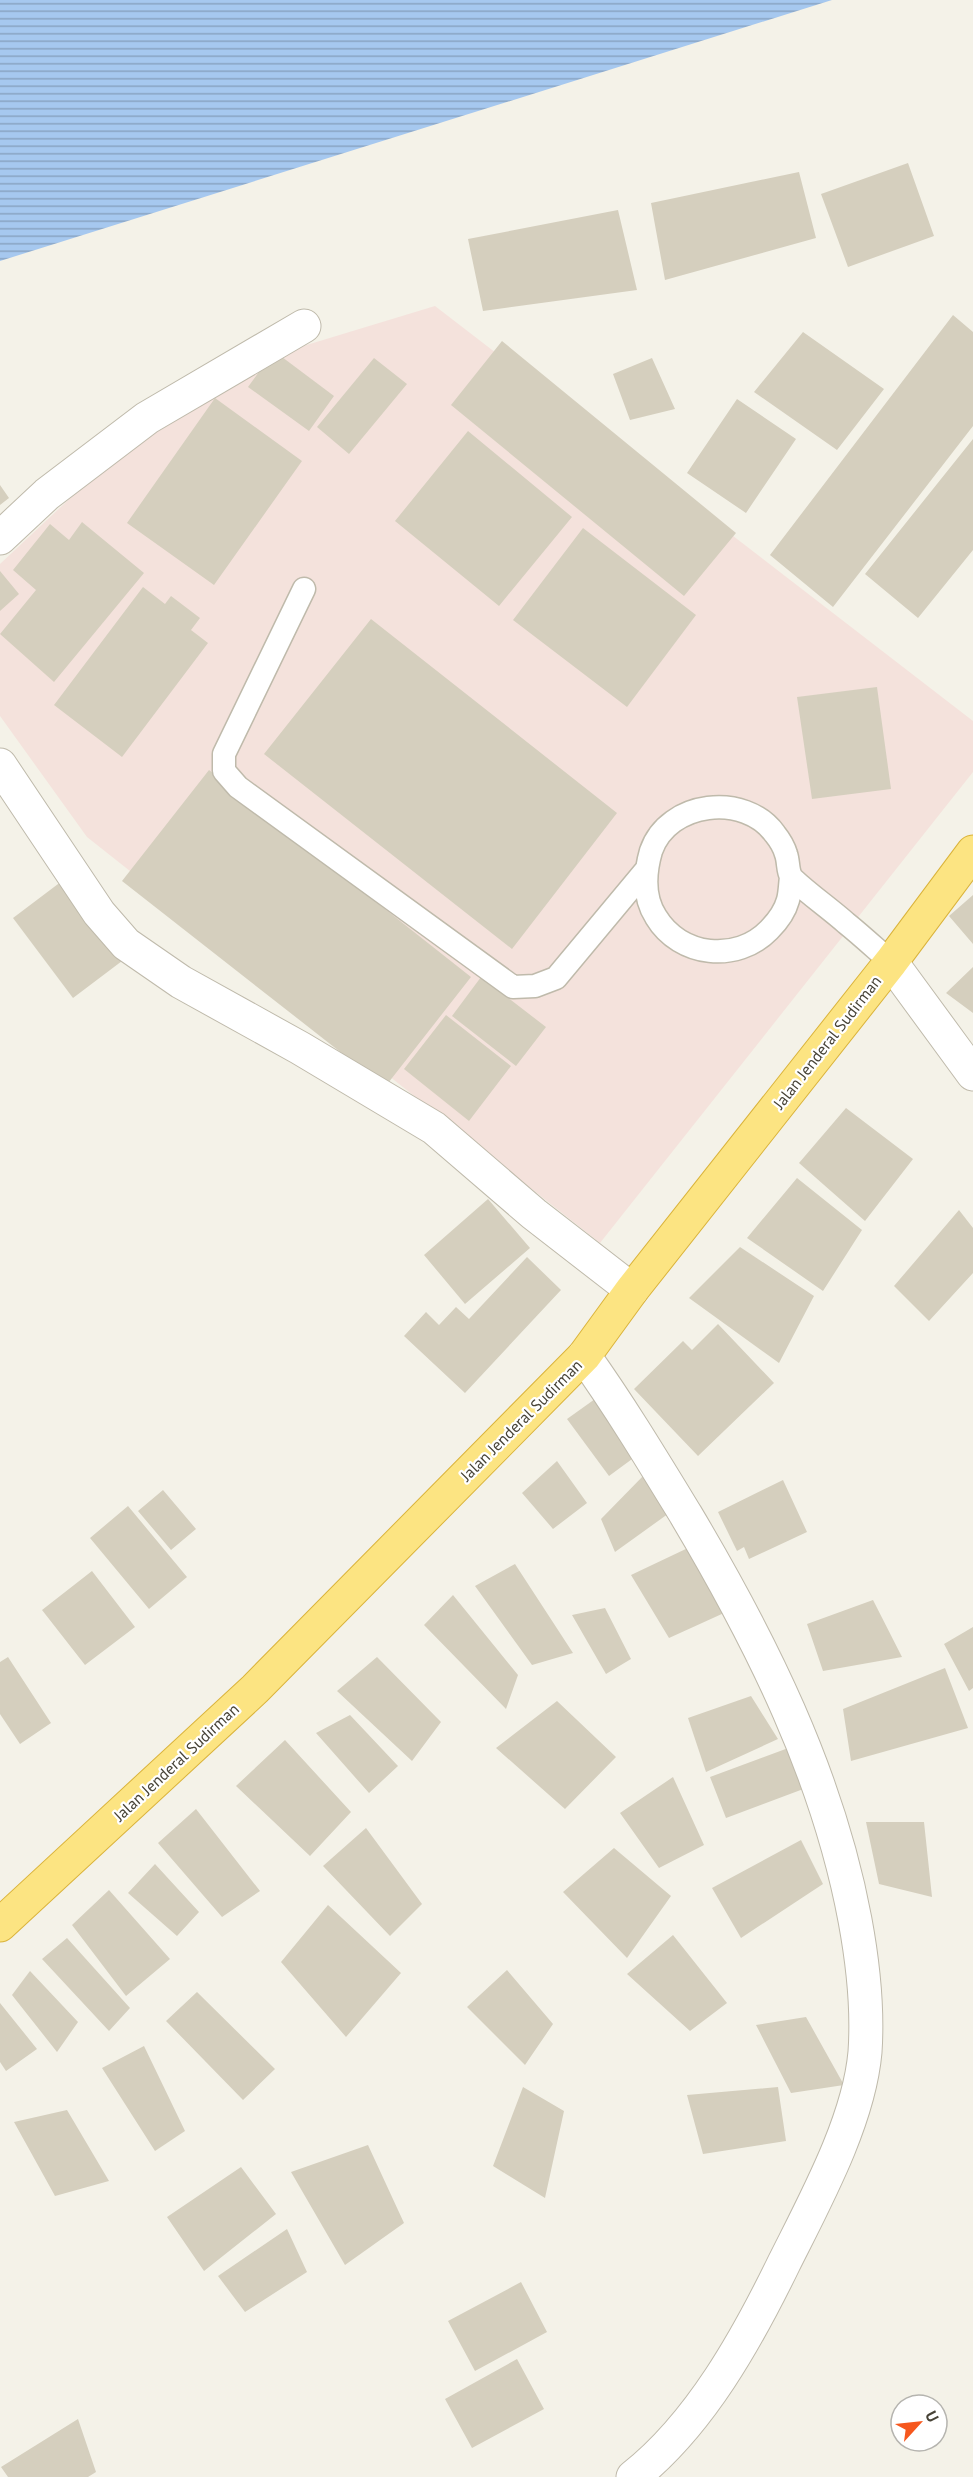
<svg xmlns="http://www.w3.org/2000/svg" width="973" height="2477" font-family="'PT Sans',sans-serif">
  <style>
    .medical { fill: #f4e2dc }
    .water { fill: url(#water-rules) }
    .building { fill: #d5cfbe }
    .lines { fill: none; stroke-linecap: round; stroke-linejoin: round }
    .service-casing { stroke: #bfbaab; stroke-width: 25 }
    .minor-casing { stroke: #bfbaab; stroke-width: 35 }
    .trunk-casing { stroke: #dab33b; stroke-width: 35 }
    .service { stroke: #fff; stroke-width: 22 }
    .minor { stroke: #fff; stroke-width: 33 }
    .trunk { stroke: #fce482; stroke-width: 33 }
    .labels { text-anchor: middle; stroke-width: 4.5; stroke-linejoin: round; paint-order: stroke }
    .street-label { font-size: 16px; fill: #474337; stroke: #fff }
  </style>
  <defs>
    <pattern id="water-rules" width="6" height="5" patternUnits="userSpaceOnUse" patternTransform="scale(1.5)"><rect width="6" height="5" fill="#a6c8ef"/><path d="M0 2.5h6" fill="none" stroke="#89a4c2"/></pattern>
  </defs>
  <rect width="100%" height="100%" fill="#f4f2e8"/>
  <!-- medical -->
  <path class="medical" d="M435,306L973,721V772L600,1243L87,837L0,716V564L113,458L300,347Z"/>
  <!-- water -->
  <path class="water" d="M0,0H832L0,261Z"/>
  <!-- building -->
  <path class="building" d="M908,163L934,236L848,267L821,194Z
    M799,172L816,238L665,280L651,203Z
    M618,210L637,290L483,311L468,239Z
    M953,315L973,332V426L833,607L770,555Z
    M803,332L884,389L837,450L754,392Z
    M502,341L736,533L684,596L451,405Z
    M274,351L334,396L309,431L248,387Z
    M374,358L407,384L349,454L317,427Z
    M652,358L675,409L630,420L613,374Z
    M215,398L302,461L214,585L127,523Z
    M737,399L796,439L746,513L687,473Z
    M468,431L572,517L499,606L395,521Z
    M973,439V550L918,618L865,574Z
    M0,485L9,498L0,505Z
    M82,522L144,573L54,682L0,634L36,590L13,570L50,524L69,540Z
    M583,528L696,615L627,707L513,620Z
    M0,571L19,594L0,611Z
    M143,587L165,604L171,596L200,618L191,630L208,643L122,757L54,705Z
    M371,619L617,813L512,949L264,754Z
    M877,687L891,789L812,799L797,697Z
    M209,770L471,977L385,1087L122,881Z
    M62,881L122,961L73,998L13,918Z
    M973,895V944L949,916Z
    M973,967V1013L946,993Z
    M481,977L546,1027L516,1066L452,1016Z
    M446,1015L511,1066L469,1121L404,1069Z
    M846,1108L913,1159L865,1221L799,1163Z
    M797,1178L862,1230L823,1291L747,1238Z
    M488,1199L530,1248L465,1304L424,1255Z
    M959,1210L973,1228V1273L929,1321L894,1286Z
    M740,1247L814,1296L779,1363L689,1298Z
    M527,1257L561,1290L465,1393L404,1336L426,1312L439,1325L456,1307L469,1319Z
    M718,1324L774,1383L698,1456L634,1389L683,1341L692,1350Z
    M602,1394L643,1451L609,1476L567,1419Z
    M557,1461L587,1503L553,1529L522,1493Z
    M645,1474L672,1511L615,1552L601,1519Z
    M783,1480L807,1532L749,1559L744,1547L737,1551L718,1512Z
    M163,1490L196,1529L171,1550L138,1511Z
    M128,1506L187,1577L149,1609L90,1538Z
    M690,1547L724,1613L669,1638L631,1575Z
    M515,1564L573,1653L532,1665L475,1586Z
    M92,1571L135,1627L85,1665L42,1610Z
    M453,1595L518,1675L506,1709L424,1625Z
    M873,1600L902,1657L823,1671L807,1624Z
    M605,1608L631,1659L606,1674L572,1615Z
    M973,1627V1688L969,1691L944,1644Z
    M8,1657L51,1723L20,1744L0,1714V1662Z
    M377,1657L441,1722L412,1761L337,1691Z
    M945,1668L968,1728L851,1761L843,1709Z
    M751,1696L778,1739L706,1772L688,1718Z
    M557,1701L616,1757L565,1809L496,1748Z
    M350,1715L398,1766L369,1793L316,1733Z
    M285,1740L351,1812L310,1856L236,1786Z
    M791,1747L806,1788L726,1818L710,1777Z
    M673,1777L704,1845L659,1868L620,1813Z
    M196,1809L260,1891L222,1917L158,1843Z
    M866,1822H924L932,1897L879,1884Z
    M366,1828L422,1904L390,1936L323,1866Z
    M801,1840L823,1884L741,1938L712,1888Z
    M614,1848L671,1896L627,1958L563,1892Z
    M155,1864L199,1912L177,1936L128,1893Z
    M109,1890L170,1959L126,1996L72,1925Z
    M328,1905L401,1973L346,2037L281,1962Z
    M673,1935L727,2003L690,2031L627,1974Z
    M67,1938L130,2008L109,2031L42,1959Z
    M507,1970L553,2024L525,2065L467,2007Z
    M30,1971L78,2022L57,2052L12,1995Z
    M197,1992L275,2069L243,2100L166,2021Z
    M0,2003L37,2049L6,2071L0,2062Z
    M806,2017L844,2085L791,2093L756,2025Z
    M144,2046L185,2131L155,2151L102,2068Z
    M523,2087L564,2111L545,2198L493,2166Z
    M778,2087L786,2141L703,2154L687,2095Z
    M67,2110L109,2181L55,2196L14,2122Z
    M368,2145L404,2223L345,2265L291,2172Z
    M241,2167L276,2214L204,2271L167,2217Z
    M287,2229L307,2272L245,2312L218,2276Z
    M521,2282L547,2332L475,2371L448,2321Z
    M517,2359L544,2409L472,2448L445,2399Z
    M78,2419L96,2472L88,2477H8L1,2467Z"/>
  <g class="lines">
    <!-- service casing -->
    <g class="service-casing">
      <path id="service" d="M304,589L224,754V771L238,787L513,987L535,986L556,978L646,870
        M791,877C790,884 790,893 788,900C785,911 777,922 769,930C737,963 680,957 656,917C643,897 645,872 651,851C668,801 745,792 775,834C779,839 784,847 786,854C789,862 787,873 793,879C810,895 829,908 846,923C861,935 876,949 891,962"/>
    </g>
    <!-- minor casing -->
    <g class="minor-casing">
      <path id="minor" d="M0,538L47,494L147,418L304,326
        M0,765L99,913L126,944L181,982L300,1048L434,1128L534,1214L632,1290
        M891,962L973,1074
        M584,1356C621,1408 653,1461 686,1515C761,1641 828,1775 855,1920C863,1963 868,2008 865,2052C859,2121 815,2201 784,2263C747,2339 700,2424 633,2477"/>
    </g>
    <!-- trunk casing -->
    <g class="trunk-casing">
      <path id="trunk" d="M0,1925L255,1689L584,1356L632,1290L891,962L973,852"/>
    </g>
    <!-- service -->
    <use href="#service" class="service"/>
    <!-- minor -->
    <use href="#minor" class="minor"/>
    <!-- trunk -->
    <use href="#trunk" class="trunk"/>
  </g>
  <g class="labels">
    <!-- street labels -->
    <g class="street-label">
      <text transform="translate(827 1042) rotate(-52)" y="6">Jalan Jenderal Sudirman</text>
      <text transform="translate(521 1420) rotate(-45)" y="6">Jalan Jenderal Sudirman</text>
      <text transform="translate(176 1762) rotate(-43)" y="6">Jalan Jenderal Sudirman</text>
    </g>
  </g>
  <!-- north arrow -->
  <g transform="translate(919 2423) rotate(63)"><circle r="28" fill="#ffffff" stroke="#b5b4af" stroke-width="1.5"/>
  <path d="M0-4.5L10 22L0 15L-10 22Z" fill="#f6571d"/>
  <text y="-9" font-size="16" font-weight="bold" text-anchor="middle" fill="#474337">U</text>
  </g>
</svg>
